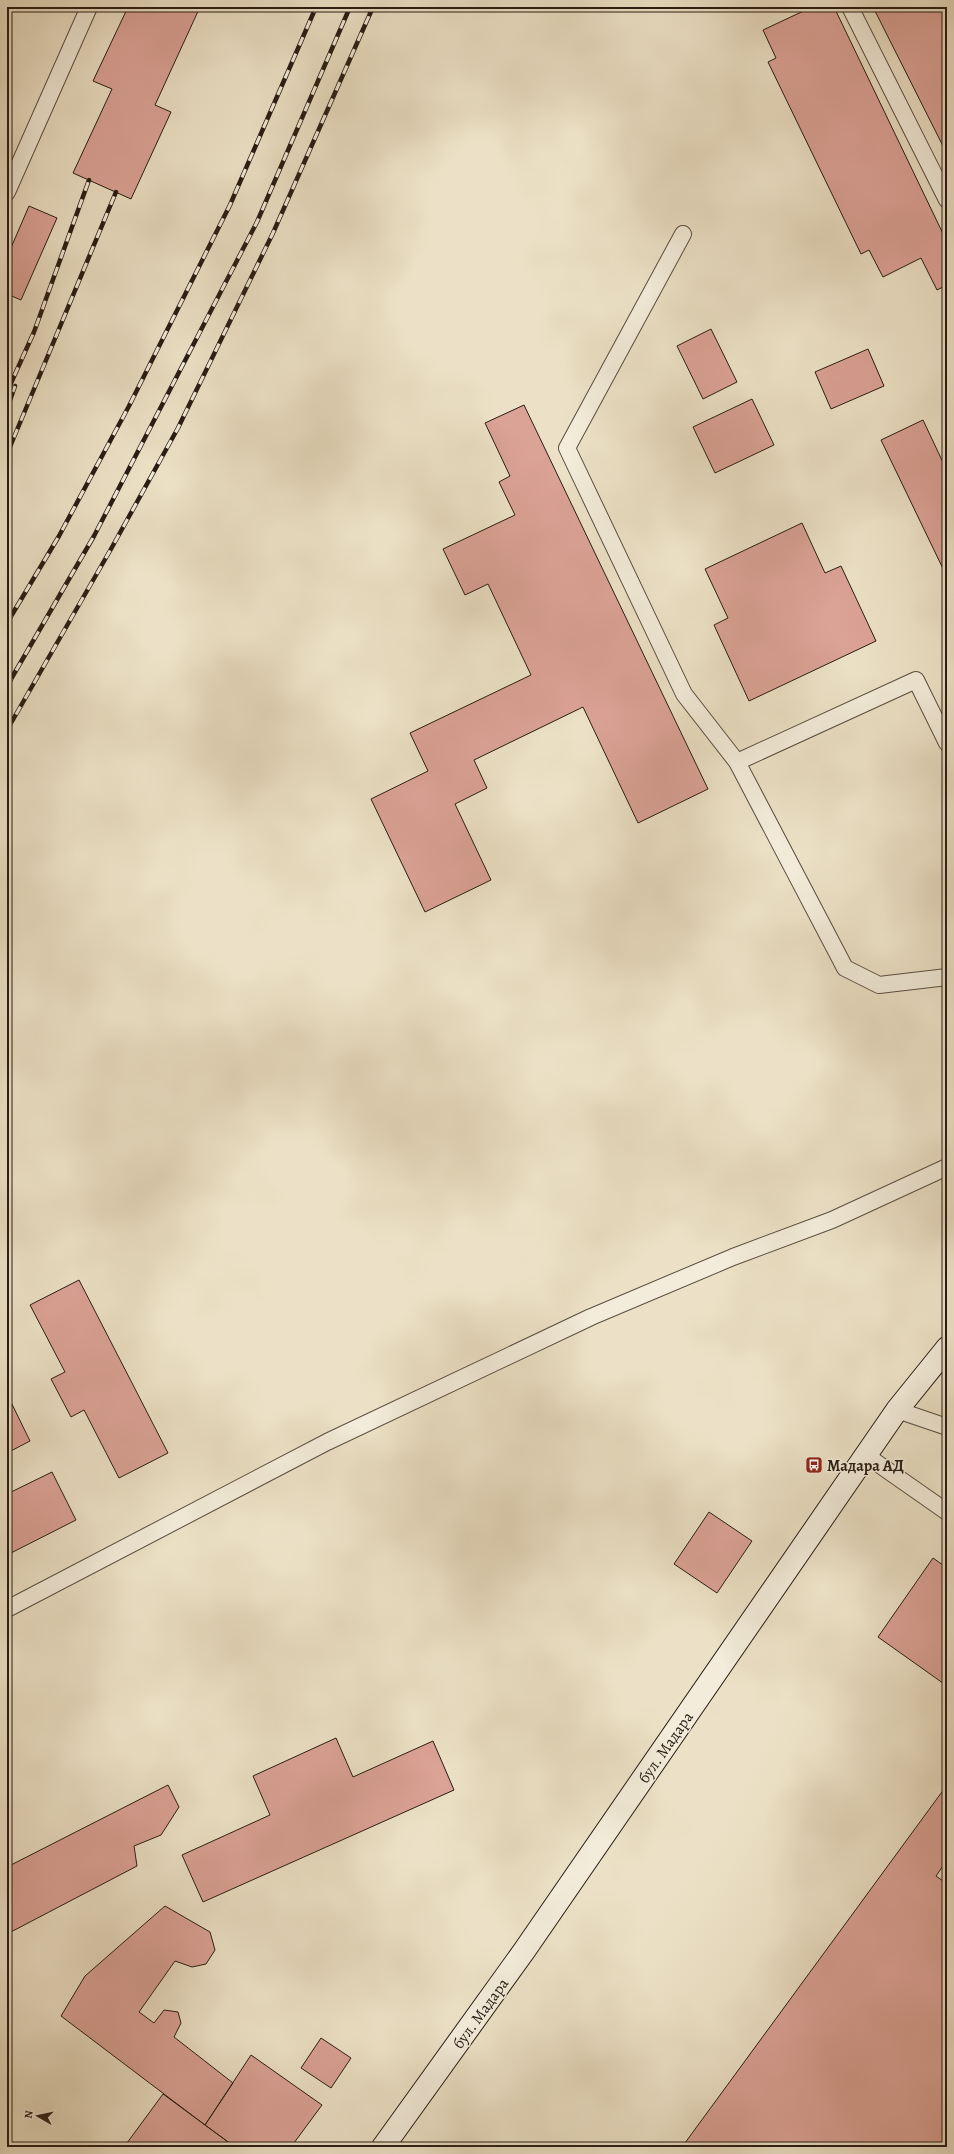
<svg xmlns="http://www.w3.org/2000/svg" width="954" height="2154" font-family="Alegreya,serif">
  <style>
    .building { fill: #dba296; stroke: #281c14 }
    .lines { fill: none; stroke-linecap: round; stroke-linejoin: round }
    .lane-casing { stroke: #594d40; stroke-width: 18 }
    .secondary-casing { stroke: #281c14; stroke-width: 24 }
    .lane { stroke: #f3ecda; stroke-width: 16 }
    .secondary { stroke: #f3ecda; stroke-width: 22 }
    .rail-casing { stroke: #281c14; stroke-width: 4.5 }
    .rail { stroke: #f3ecda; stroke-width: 3; stroke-dasharray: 9; stroke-linecap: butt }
    .labels { text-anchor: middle; stroke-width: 3; stroke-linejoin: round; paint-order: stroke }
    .poi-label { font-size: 16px; font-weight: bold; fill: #281c14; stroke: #f3ecda; text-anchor: start }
    .street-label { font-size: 16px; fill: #281c14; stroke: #f3ecda }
  </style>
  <rect width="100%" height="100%" fill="#ece1c6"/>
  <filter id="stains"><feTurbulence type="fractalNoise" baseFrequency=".005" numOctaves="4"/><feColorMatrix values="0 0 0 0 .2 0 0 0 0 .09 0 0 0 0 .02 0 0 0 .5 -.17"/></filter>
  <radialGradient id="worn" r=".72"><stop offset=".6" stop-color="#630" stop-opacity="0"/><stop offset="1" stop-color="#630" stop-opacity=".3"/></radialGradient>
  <!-- building -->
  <path class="building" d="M128,7H200L155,105L171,112L131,199L73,173L112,89L93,81Z
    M812,7H834L947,242V285L937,290L921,258L883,277L869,250L861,254L768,62L776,58L763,30Z
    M873,7H947V154Z
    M29,206L57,218L21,300L7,294V257Z
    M711,329L737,382L703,399L677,346Z
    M868,349L884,386L831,409L815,372Z
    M752,399L774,445L715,473L693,427Z
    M524,405L708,789L638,823L583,707L474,760L487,788L455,804L491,880L425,912L371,799L428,771L410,733L531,675L488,584L465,595L443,549L515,515L499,482L510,476L485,423Z
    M923,420L947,471V577L881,440Z
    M802,523L825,573L841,566L876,641L749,701L714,625L728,618L705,569Z
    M79,1280L168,1453L119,1478L84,1410L71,1417L51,1379L65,1372L30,1305Z
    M8,1396L30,1441L7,1453V1397Z
    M52,1472L76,1520L7,1555V1494Z
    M709,1512L752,1541L717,1593L674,1564Z
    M933,1558L947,1568V1686L878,1637Z
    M336,1738L353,1777L433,1741L454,1790L203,1902L182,1855L270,1815L253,1776Z
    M168,1785L179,1807L161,1835L134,1846L137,1866L7,1934V1867Z
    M947,1785V1860L936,1876L947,1884V2147H682Z
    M165,1906L210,1932L215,1950L206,1964L192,1967L175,1961L139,2012L154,2023L164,2010L178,2012L181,2023L174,2037L233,2083L205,2125L61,2016L85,1976Z
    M321,2038L351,2058L331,2088L301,2068Z
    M251,2055L322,2105L291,2147H235L205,2125Z
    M163,2094L205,2125L235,2147H124Z"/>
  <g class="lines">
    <!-- lane casing -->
    <g class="lane-casing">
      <path id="lane" d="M850,7L947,200
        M7,192L89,7
        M683,234L567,448L684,694L737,762L845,968L879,985L947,977
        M737,762L916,680L947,743
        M897,1410L947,1427
        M867,1456L947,1512
        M7,1609L327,1442L591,1317L733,1257L832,1220L947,1167"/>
    </g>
    <!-- secondary casing -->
    <g class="secondary-casing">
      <path id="secondary" d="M383,2147L524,1951L897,1410L947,1348"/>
    </g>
    <!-- lane -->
    <use href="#lane" class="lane"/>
    <!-- secondary -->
    <use href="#secondary" class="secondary"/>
    <!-- rail casing -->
    <g class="rail-casing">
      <path id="rail" d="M7,392L34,332L89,180
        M7,409L15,386
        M7,454L116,192
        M7,623L59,536L129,406L230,205L316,7
        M7,686L94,536L257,222L350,7
        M7,730L111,549L178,428L273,233L373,7"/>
    </g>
    <!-- rail -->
    <use href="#rail" class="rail"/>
  </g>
  <!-- icons -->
  <defs>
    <g id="bus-square" transform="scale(0.9)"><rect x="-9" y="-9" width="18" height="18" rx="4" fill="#8f2418" stroke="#f3ecda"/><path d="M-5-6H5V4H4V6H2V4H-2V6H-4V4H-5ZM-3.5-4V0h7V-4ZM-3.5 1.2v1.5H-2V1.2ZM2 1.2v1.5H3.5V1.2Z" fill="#fff"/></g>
  </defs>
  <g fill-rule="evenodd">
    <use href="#bus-square" x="814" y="1465"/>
  </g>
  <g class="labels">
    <!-- poi labels -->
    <g class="poi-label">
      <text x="827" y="1471">Мадара АД</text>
    </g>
    <!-- street labels -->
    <g class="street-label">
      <text transform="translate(665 1747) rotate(-55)" y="6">бул. Мадара</text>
      <text transform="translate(480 2013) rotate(-54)" y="6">бул. Мадара</text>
    </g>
  </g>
  <!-- margin -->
  <rect width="954" height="2154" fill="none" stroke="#ece1c6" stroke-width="24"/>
  <rect x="8" y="8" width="938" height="2138" fill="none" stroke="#281c14" stroke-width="2"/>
  <rect x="12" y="12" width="930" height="2130" fill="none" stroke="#281c14"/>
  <!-- north arrow -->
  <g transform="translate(38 2116) rotate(279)" stroke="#f3ecda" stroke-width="3" paint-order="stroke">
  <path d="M0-3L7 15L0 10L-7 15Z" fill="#281c14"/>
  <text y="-6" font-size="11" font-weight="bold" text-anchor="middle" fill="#281c14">N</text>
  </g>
  <rect width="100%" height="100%" filter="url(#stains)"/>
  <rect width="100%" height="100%" fill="url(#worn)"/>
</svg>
